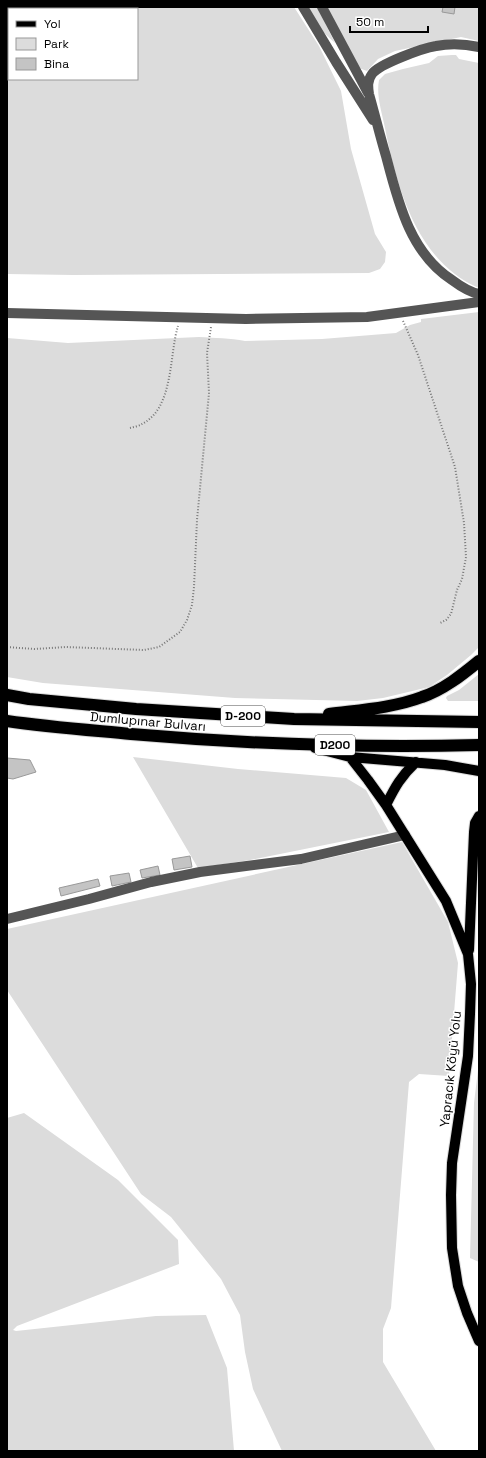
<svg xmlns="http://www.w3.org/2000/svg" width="486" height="1458" font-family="'Space Grotesk',sans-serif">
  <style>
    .green { fill: #dcdcdc; fill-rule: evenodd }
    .building { fill: #c4c4c4; stroke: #999 }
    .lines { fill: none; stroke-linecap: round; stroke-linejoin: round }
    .major-casing { stroke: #dbdbdb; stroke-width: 12 }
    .highway-casing { stroke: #dbdbdb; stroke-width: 14 }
    .path { stroke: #777; stroke-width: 2; stroke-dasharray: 1 2; stroke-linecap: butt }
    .minor { stroke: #555; stroke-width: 10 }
    .major { stroke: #000; stroke-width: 10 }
    .highway { stroke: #000; stroke-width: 12 }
    .labels { text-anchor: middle; stroke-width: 3; stroke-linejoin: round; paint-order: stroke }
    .shield { fill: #fff; stroke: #4c4c4c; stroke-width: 1 }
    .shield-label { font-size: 12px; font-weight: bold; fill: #000 }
    .street-label { font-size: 13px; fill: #000; stroke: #fff }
  </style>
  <rect width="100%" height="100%" fill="#fff"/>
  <!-- green -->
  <path class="green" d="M7,7H294L319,46L341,91L351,149L375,234L386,252L385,262L380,269L369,273L73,275L7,274ZM9,9H137V79H9Z
    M308,7H317L335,43L323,32Z
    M326,7H479V41L461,37L395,51L378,59L367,71L359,68Z
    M452,55H456L459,59L479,63V288C417,262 397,188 385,128C382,112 376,96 379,80L385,74L403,69L429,63L438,56Z
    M479,312V647L471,655L447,675L429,687L383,698L357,701L235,698L43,683L7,677V338L68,343L199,337C215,338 230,338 245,341L322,339L396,333L410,325L421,322V319Z
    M479,674V701H448L446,698L447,696L459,690Z
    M133,757L238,769L346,778L366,790L389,832L250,860L198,868Z
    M402,842L448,922L458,963L449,1076L419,1074L409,1082L391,1308L383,1329V1362L436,1451H282L253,1389L245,1352L240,1315L221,1279L171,1217L141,1194L7,990V929Z
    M479,1062V1262L470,1258L474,1103Z
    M24,1113L118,1180L178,1240L179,1264L17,1326L13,1330L16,1331L156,1316L206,1315L227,1368L234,1451H7V1118Z"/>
  <!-- building -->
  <path class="building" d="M443,7H455L454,14L442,12Z
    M7,758L30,760L36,772L13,779L7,778Z
    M190,856L192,867L174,870L172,859Z
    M158,866L160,875L142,878L140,870Z
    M129,873L131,882L112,886L110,876Z
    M98,879L100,886L61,896L59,888Z"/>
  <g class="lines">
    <!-- major casing -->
    <g class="major-casing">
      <path id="major" d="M315,748L350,757L445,765L479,771
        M350,757L368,780L386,805L446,901L468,954L471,984L470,1014L468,1056L452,1163L451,1195L452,1248L458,1286L467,1313L479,1341
        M386,805C395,787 401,776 416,762
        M469,950L474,832L475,823L479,816"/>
    </g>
    <!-- highway casing -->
    <g class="highway-casing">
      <path id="highway" d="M7,695L29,699L136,709L294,719L479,722
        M329,714C359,710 393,708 422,697C443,690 462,675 479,661
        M7,721C48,727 89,730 131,734C247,744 363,748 479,745"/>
    </g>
    <!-- path -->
    <path class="path" d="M403,321L418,355L455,467L464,523L466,557L462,579L457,590L451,614L446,620L440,623
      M130,428C134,427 139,426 142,424C174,408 169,355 178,326
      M7,647L34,649L66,647L144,650L159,647L180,632L187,620L192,605L194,587L197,520L209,393L207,353L211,327"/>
    <!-- minor -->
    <path class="minor" d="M303,7L336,62L373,120
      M322,7L368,93
      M479,47C465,44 451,43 436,46C423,48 379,64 372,74C367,81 368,87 369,94C375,115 380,136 386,156C398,202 410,253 452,280C460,286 469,292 479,294
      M7,313L246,319L367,317L479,302
      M7,919L89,899L151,882L200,872L301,859L405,835"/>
    <!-- major -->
    <use href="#major" class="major"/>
    <!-- highway -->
    <use href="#highway" class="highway"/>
  </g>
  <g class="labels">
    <!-- shield labels -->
    <g class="shield">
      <rect x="221" y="706" width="44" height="20" rx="3"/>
      <rect x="315" y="735" width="40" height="20" rx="3"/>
    </g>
    <g class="shield-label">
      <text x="243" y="720">D-200</text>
      <text x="335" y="749">D200</text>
    </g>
    <!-- street labels -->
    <g class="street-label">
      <text transform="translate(148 721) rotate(5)" y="5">Dumlupınar Bulvarı</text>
      <text transform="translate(450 1069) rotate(-84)" y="5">Yapracık Köyü Yolu</text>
    </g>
  </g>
  <!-- border -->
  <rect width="486" height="1458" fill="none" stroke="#000000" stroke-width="16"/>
  <!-- legend -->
  <rect x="8" y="8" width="130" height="72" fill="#ffffff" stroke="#999999"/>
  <rect x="16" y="21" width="20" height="6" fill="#000000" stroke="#999999"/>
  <text x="44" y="28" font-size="12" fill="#000000">Yol</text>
  <rect x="16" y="38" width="20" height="12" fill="#dcdcdc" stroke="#999999"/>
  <text x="44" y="48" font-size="12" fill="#000000">Park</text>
  <rect x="16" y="58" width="20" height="12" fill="#c4c4c4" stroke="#999999"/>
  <text x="44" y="68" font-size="12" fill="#000000">Bina</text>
  <!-- scale -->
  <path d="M350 26v6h78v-6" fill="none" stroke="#000000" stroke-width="2"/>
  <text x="356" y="26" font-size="12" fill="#000000" stroke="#ffffff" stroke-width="3" paint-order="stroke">50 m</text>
</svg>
